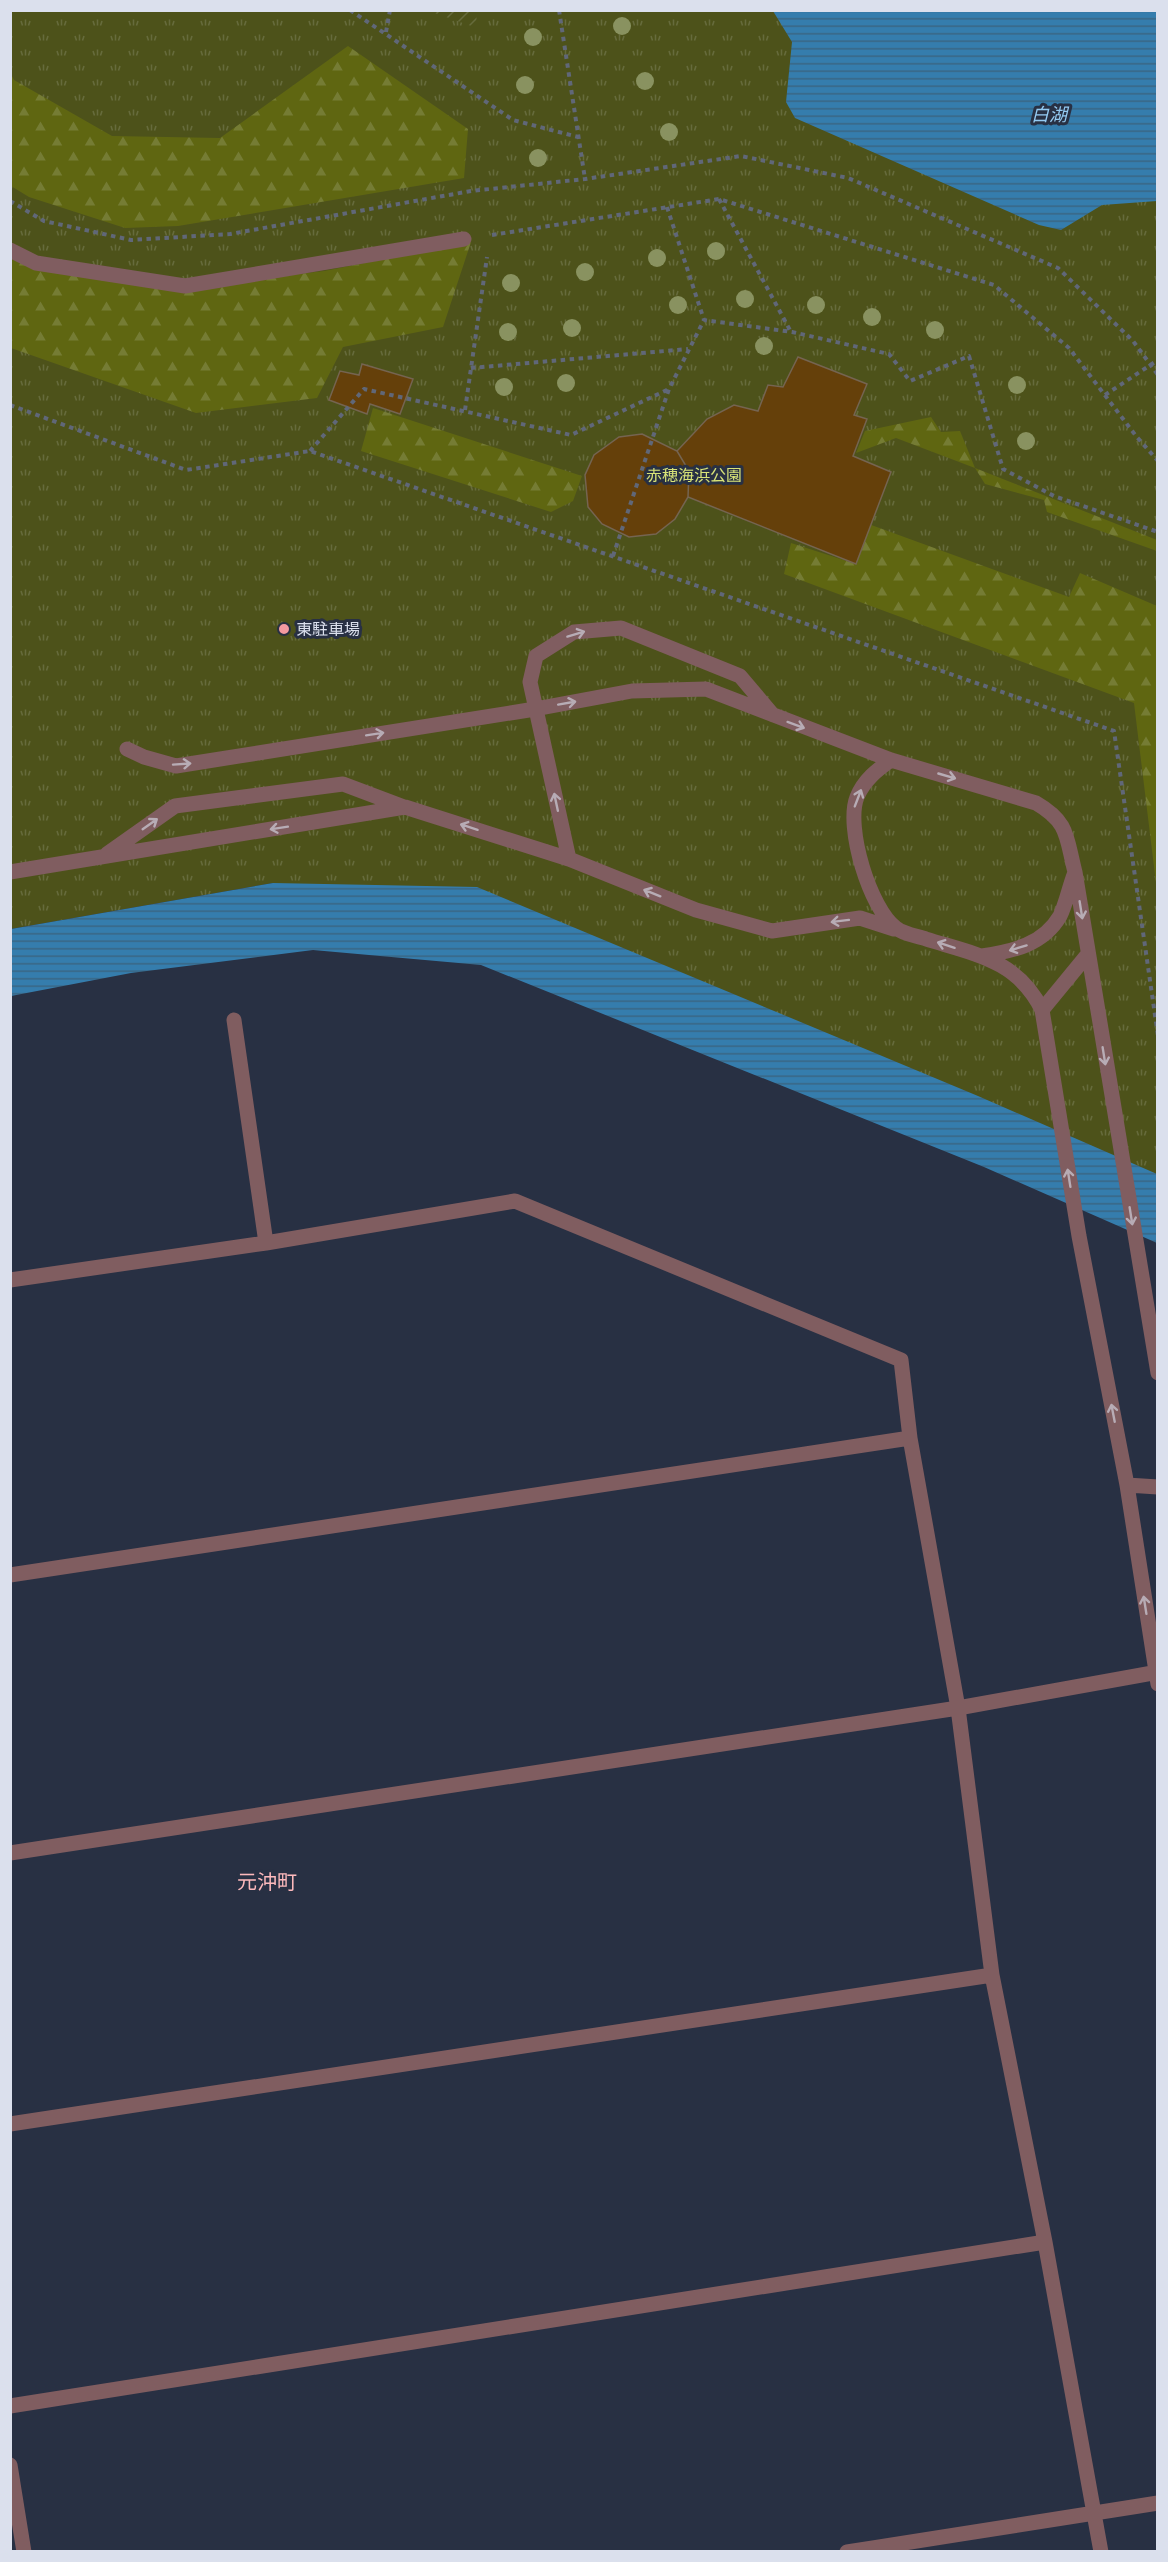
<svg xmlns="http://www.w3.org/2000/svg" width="1168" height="2562" font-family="Karla,'Noto Sans JP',sans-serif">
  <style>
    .grass { fill: url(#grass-tufts) }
    .forest { fill: url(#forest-firs) }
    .garden { fill: url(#garden-furrows) }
    .water { fill: url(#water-rules) }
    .building { fill: #65400a; stroke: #756451; stroke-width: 1.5 }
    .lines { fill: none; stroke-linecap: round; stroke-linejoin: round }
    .path { stroke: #606778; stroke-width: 4; stroke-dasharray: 4.5 4.5; stroke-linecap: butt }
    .minor { stroke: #805d60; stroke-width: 15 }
    .tree { fill: #899260 }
    .oneway { stroke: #b7acb5 }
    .poi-dot { fill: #f49aa0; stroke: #283043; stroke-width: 2 }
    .labels { text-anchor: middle; stroke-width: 6; stroke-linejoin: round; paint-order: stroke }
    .park-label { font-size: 16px; fill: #d8e378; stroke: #283043 }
    .poi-label { font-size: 16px; fill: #dbe0ed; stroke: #283043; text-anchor: start }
    .water-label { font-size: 18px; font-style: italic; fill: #94caf2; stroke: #283043 }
    .quarter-label { font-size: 20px; fill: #fdb9bc; stroke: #283043 }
  </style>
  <defs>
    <pattern id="grass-tufts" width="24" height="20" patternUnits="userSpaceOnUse" patternTransform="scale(1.5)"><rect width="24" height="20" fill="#4d521a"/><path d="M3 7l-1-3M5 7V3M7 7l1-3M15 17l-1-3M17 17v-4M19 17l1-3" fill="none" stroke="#666b3c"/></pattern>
    <pattern id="forest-firs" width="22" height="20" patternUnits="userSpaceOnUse" patternTransform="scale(1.5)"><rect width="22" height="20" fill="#5f6611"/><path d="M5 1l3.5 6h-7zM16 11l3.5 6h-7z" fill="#757c34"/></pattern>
    <pattern id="garden-furrows" width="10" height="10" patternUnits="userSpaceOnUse" patternTransform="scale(1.5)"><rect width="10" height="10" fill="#4d521a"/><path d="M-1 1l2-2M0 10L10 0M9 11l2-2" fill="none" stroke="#666b3c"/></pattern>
    <pattern id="water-rules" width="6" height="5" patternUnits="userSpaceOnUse" patternTransform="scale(1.5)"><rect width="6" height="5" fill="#357dad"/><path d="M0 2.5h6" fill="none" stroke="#3a6684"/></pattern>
  </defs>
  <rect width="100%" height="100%" fill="#283043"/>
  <!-- grass -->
  <path class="grass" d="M11,11H1157V1175L273,883L11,929Z"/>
  <!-- forest -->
  <path class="forest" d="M348,46L468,129L464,178L178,226L125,228L29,197L11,186V74L14,80L112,136L220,138Z
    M471,242L443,327L343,347L317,398L196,413L11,348V252L205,285L324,271Z
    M373,408L582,476L573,501L551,512L361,451Z
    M931,417L941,432L960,431L975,468L1157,540V551L1047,512L1044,500L985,484L975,468L896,438L856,453L865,431Z
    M863,522L1069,597L1080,573L1157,606V891L1134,703L784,574L791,543L856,564Z"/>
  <!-- garden -->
  <path class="garden" d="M429,11H476L477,28Z"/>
  <!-- water -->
  <path class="water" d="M773,11H1157V201L1102,205L1061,230L1039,225L795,118L786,102L792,42Z
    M273,883L477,887L978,1096L1157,1174V1243L984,1167L481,965L313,950L131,973L11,996V929Z"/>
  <!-- building -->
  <path class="building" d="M798,357L867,384L854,415L867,419L853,456L891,472L856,564L688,497L689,471L677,451L707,419L734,405L758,411L768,385L783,387Z
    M362,364L413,379L400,414L370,404L367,414L329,400L340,371L359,375Z
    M642,434L677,451L689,471L688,497L675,519L656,534L629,537L602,524L588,507L585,475L594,455L619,437Z"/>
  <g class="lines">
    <!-- path -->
    <path class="path" d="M350,10L513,120L578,137
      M559,10L585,179
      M386,32L390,10
      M719,199L791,332
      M10,201L44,221L131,240L230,234L471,191L585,179L741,156L848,178L1058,268L1133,341L1158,375
      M667,207L704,320
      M492,235L719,199L994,285L1069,348L1136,436L1158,461
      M471,368L688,349
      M1105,395L1158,360
      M10,405L186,470L310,451L1114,731L1158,1036
      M465,410L487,257
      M310,451L364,389L571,435L669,389
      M613,556L669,389L704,320L792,332L889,354L910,381L969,356L1003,469L1054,496L1158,532"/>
    <!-- minor -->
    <path class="minor" d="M10,250L36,263L185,286L464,239
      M127,749L144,757L176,766L535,709L632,691L706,689L891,760L1036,803C1069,822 1066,837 1075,872L1158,1373
      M891,760C877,770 864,780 857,797C845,827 870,909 896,928C903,934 917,936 926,939C974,954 1018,960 1042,1010L1079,1236L1127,1485L1158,1684
      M107,854L175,806L343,784L404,807
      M569,859L530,682L536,656L574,632L621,628L740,676L773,715
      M10,872L405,807L569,859L696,910L772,931L860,918L894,929
      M982,956C1013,951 1043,945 1060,916C1066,904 1069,888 1074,875
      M1042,1010L1088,954
      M234,1020L266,1243
      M10,1280L266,1243L515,1201L901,1360L910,1438L958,1708L992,1975L1045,2242L1101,2552
      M1127,1485L1158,1487
      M10,1575L910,1438
      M10,1853L958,1708L1158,1672
      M10,2124L992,1975
      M10,2406L1045,2242
      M10,2465L24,2552
      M847,2552L1158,2503"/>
  </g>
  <!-- trees -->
  <g class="tree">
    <circle cx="622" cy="26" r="9"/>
    <circle cx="533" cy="37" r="9"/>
    <circle cx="645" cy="81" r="9"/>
    <circle cx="525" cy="85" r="9"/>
    <circle cx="669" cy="132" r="9"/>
    <circle cx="538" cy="158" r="9"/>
    <circle cx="716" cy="251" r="9"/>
    <circle cx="657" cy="258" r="9"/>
    <circle cx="585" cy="272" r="9"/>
    <circle cx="511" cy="283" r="9"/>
    <circle cx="745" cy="299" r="9"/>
    <circle cx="678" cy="305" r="9"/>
    <circle cx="816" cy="305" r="9"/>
    <circle cx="872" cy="317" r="9"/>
    <circle cx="572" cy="328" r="9"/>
    <circle cx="935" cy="330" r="9"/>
    <circle cx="508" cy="332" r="9"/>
    <circle cx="764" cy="346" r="9"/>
    <circle cx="566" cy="383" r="9"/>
    <circle cx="1017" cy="385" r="9"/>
    <circle cx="504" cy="387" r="9"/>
    <circle cx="1026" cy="441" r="9"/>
  </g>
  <!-- one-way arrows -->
  <defs><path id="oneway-shaft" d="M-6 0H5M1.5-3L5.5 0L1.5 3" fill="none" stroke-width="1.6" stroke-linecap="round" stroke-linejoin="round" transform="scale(1.5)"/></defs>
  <g class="oneway">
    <use href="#oneway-shaft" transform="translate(576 634) rotate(-17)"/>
    <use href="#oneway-shaft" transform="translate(567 703) rotate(-10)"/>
    <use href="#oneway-shaft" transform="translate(796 725) rotate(20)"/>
    <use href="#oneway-shaft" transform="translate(375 734) rotate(-9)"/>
    <use href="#oneway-shaft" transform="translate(182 764) rotate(-4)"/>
    <use href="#oneway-shaft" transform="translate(947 776) rotate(16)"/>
    <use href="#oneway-shaft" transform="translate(858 798) rotate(-69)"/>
    <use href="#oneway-shaft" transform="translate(556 802) rotate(-102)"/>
    <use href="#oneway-shaft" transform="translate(150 824) rotate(-35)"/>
    <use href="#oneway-shaft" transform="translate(469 827) rotate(-162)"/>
    <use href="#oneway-shaft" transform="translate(279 828) rotate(171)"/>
    <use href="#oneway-shaft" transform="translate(652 893) rotate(-158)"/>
    <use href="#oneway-shaft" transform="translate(1081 910) rotate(81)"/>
    <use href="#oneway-shaft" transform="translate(840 921) rotate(173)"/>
    <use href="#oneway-shaft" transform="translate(946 945) rotate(-162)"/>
    <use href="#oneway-shaft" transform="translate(1018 948) rotate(163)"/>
    <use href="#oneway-shaft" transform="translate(1104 1056) rotate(81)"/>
    <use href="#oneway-shaft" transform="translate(1069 1178) rotate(-99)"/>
    <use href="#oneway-shaft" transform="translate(1131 1216) rotate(81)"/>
    <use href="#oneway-shaft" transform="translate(1113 1413) rotate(-101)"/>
    <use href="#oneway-shaft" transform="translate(1145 1605) rotate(-99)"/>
  </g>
  <!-- markers -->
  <circle class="poi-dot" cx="284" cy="629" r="6"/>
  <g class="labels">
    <!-- park labels -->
    <g class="park-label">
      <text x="694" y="481">赤穂海浜公園</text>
    </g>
    <!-- poi labels -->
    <g class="poi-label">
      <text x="296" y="635">東駐車場</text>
    </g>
    <!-- water labels -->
    <g class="water-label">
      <text x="1049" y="121">白湖</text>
    </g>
    <!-- quarter labels -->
    <g class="quarter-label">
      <text x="267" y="1889">元沖町</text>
    </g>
  </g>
  <!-- border -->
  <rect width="1168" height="2562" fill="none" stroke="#dbe0ed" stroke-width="24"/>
</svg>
